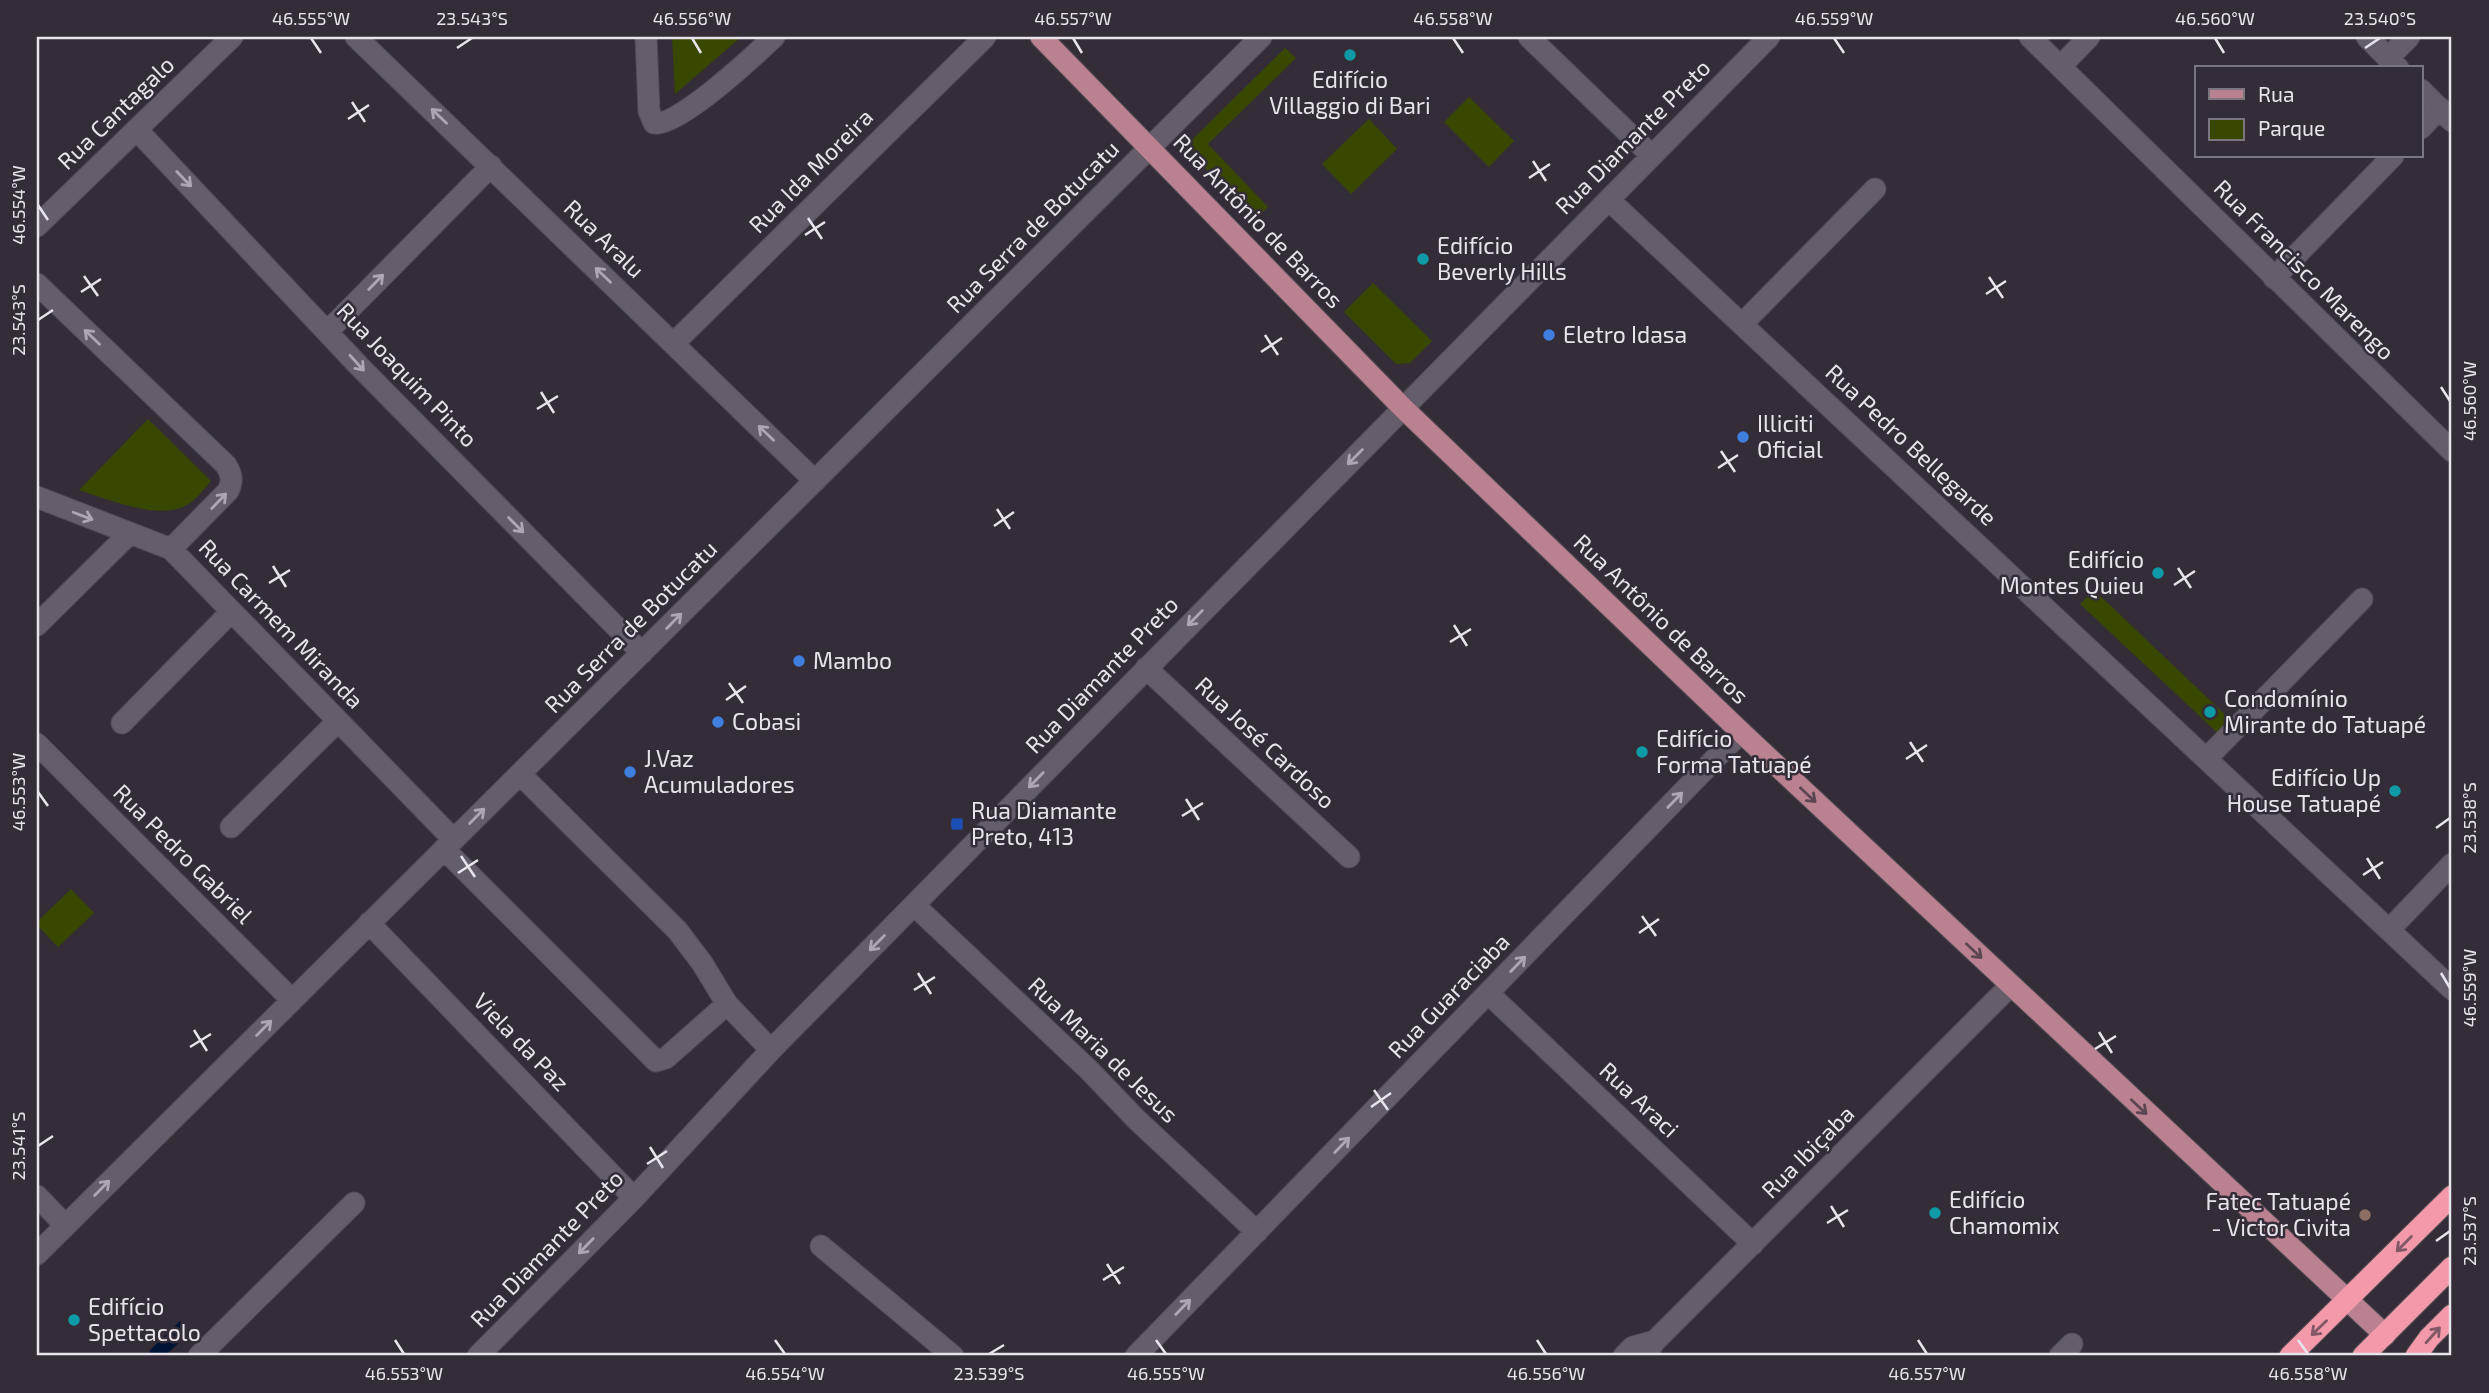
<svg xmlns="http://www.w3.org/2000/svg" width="2489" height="1393" font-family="'Exo 2',sans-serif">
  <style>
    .green { fill: #384800 }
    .water { fill: #001535 }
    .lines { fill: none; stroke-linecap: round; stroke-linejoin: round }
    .minor-casing { stroke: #514b54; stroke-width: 23 }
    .major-casing { stroke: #514b54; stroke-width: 23 }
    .highway-casing { stroke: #514b54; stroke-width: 23 }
    .minor { stroke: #655d69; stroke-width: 21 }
    .major { stroke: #ba8190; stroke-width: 21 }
    .highway { stroke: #f399aa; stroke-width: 21 }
    .oneway { stroke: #aea7b1 }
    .oneway2 { stroke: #5c4652 }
    .oneway3 { stroke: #805866 }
    .ticks { fill: none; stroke: #e9e4ec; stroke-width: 2.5 }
    .culture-dot { fill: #0f9aa8; stroke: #342d38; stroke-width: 2.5 }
    .shop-dot { fill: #3f7fe0; stroke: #342d38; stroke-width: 2.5 }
    .transit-dot { fill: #1a4fb4; stroke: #342d38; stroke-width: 2.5 }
    .education-dot { fill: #8d6e63; stroke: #342d38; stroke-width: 2.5 }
    .labels { text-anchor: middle; stroke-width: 5; stroke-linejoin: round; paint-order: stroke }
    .poi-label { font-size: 23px; fill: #e9e4ec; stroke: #342d38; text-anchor: start }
    .street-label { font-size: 23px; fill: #e9e4ec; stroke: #342d38 }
    .neatline { fill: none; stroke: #e9e4ec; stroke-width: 2.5 }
    .ticks-label { font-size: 18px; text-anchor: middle; fill: #e9e4ec }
  </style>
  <rect width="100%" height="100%" fill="#342d38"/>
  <!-- green -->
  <path class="green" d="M672,37H741L675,94Z
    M1285,48L1296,58L1208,144L1268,207L1255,220L1193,156L1192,140Z
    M1469,97L1514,141L1489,167L1444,122Z
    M1369,119L1397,149L1351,194L1322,164Z
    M1373,283L1432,341L1410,363L1396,364L1344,312Z
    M148,419L211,481C204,489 196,500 187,505C158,521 108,499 79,490Z
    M2094,590L2235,724L2222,737L2080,604Z
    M71,889L94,913L58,947L37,925V922Z"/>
  <!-- water -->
  <path class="water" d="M180,1321L190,1332L165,1356H154L149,1351Z"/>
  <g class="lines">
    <!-- minor casing -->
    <g class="minor-casing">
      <path id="minor" d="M356,37L815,481
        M646,37L649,111L654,123C675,130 756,54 774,37
        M1529,37L1651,155
        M2030,37L2452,451
        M2367,37L2398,68
        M2388,58L2409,37
        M2061,66L2089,37
        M2421,90L2452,121
        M2421,128L2440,108
        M137,130L359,366L642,653
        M1609,200L2452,989
        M37,226L232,37
        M2274,278L2393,156
        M37,284L226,465C232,475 233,481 228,491L171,549
        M1743,323L1875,189
        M328,331L491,166
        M674,343L985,37
        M37,497L171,549L453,839
        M37,625L129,534
        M1146,668L1349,857
        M122,723L231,612
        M37,744L292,1000
        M2207,758L2362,599
        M520,774L677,930L702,963L727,1004L771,1050
        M231,827L338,721
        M444,849L656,1061L666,1058L727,1004
        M914,905L1089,1070L1136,1119L1257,1232
        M369,923L634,1198
        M2389,930L2452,864
        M1489,994L1753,1244
        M37,1196L65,1225
        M821,1246L953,1356
        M37,1254L1261,37
        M199,1356L354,1203
        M478,1356L634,1198L771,1050L1769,37
        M1136,1356L1741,732
        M1624,1356L1633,1347L1655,1341
        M1645,1356L1655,1341L2010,986
        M2060,1356L2072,1344"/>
    </g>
    <!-- major casing -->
    <g class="major-casing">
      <path id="major" d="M1041,37L1403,408L1741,732L2385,1335"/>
    </g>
    <!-- highway casing -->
    <g class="highway-casing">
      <path id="highway" d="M2290,1356L2452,1196
        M2363,1356L2452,1267
        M2416,1356L2429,1338L2452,1315"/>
    </g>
    <!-- minor -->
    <use href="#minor" class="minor"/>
    <!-- major -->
    <use href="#major" class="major"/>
    <!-- highway -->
    <use href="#highway" class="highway"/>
  </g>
  <!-- one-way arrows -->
  <defs><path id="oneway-shaft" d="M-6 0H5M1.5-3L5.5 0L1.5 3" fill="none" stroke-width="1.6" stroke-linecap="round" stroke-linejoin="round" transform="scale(1.75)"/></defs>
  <g class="oneway">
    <use href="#oneway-shaft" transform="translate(439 116) rotate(-136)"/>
    <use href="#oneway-shaft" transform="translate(184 179) rotate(46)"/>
    <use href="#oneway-shaft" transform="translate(603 275) rotate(-136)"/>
    <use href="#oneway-shaft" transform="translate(376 282) rotate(-46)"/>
    <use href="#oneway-shaft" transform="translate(92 337) rotate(-136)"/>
    <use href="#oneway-shaft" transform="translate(357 363) rotate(48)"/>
    <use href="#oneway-shaft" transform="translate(766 433) rotate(-136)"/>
    <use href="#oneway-shaft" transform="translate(1355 457) rotate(135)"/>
    <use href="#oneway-shaft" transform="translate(219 501) rotate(-46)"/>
    <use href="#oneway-shaft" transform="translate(83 516) rotate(21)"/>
    <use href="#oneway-shaft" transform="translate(516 525) rotate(45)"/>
    <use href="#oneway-shaft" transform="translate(1195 618) rotate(135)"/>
    <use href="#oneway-shaft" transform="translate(674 621) rotate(-45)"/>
    <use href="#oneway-shaft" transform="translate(1036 780) rotate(134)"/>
    <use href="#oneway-shaft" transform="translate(1675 800) rotate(-46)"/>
    <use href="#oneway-shaft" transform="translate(477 816) rotate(-45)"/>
    <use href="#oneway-shaft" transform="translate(877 943) rotate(135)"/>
    <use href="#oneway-shaft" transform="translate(1518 964) rotate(-46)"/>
    <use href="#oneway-shaft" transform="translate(264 1028) rotate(-45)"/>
    <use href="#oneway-shaft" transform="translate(1342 1145) rotate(-46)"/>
    <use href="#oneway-shaft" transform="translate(102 1188) rotate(-45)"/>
    <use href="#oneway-shaft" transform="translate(586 1246) rotate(134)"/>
    <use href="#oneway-shaft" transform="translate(1183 1307) rotate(-46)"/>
  </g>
  <g class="oneway2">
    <use href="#oneway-shaft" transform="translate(1808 795) rotate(43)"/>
    <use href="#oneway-shaft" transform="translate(1974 951) rotate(43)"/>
    <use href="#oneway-shaft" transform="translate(2139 1107) rotate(43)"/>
  </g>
  <g class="oneway3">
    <use href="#oneway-shaft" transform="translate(2404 1244) rotate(135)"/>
    <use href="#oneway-shaft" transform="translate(2319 1328) rotate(136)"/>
    <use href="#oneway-shaft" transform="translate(2433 1335) rotate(-48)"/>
  </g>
  <!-- ticks -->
  <path class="ticks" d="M311,38L321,53M692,38L701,53M1073,38L1082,53M1453,38L1463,53M1834,38L1844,53M2215,38L2224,53M457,48L472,38M2365,48L2380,38M352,102L365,122M348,119L369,105M1533,161L1546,181M1529,178L1550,164M38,205L48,220M808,218L822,239M805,235L825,222M84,276L98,296M1989,277L2003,298M81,292L101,279M1986,294L2006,281M38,320L53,310M1265,335L1278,355M1261,352L1282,338M2441,387L2450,401M541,392L554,413M537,409L558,396M1721,451L1735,472M1718,468L1738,455M997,509L1010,529M994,526L1014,512M273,566L286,587M2178,568L2191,588M269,583L290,570M2174,585L2195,571M1454,625L1467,646M1450,642L1471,629M729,683L743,703M726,700L746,686M1910,742L1923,762M1906,759L1927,745M38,792L48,806M1186,799L1199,820M1182,816L1203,803M2436,828L2450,818M461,856L475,877M2367,858L2380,879M458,873L478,860M2363,875L2383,862M1642,916L1656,936M1639,933L1659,919M918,973L931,994M2441,973L2450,988M914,990L935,977M194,1030L207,1051M2099,1032L2112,1053M190,1047L211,1034M2095,1049L2116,1036M1374,1090L1388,1110M1371,1107L1391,1093M38,1146L53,1136M650,1147L663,1168M647,1164L667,1151M1831,1206L1844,1227M1827,1223L1848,1210M2436,1241L2450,1231M1107,1264L1120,1284M1103,1280L1124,1267M395,1340L404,1354M775,1340L785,1354M1156,1340L1166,1354M1537,1340L1546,1354M1918,1340L1927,1354M2298,1340L2308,1354M989,1354L1004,1345"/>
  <!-- markers -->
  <g class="culture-dot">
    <circle cx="1350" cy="55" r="7"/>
    <circle cx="1423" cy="259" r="7"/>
    <circle cx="2158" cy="573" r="7"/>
    <circle cx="2210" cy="712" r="7"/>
    <circle cx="1642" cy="752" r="7"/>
    <circle cx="2395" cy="791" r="7"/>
    <circle cx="1935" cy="1213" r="7"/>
    <circle cx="74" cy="1320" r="7"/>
  </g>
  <g class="shop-dot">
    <circle cx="1549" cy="335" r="7"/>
    <circle cx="1743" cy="437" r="7"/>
    <circle cx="799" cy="661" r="7"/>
    <circle cx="718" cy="722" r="7"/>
    <circle cx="630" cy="772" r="7"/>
  </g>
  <rect class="transit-dot" x="950" y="817" width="14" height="14" rx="3.5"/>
  <circle class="education-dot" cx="2365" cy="1215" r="7"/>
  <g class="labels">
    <!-- poi labels -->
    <g class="poi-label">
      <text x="1350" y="88" text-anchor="middle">Edifício<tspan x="1350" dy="26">Villaggio di Bari</tspan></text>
      <text x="1437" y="254">Edifício<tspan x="1437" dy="26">Beverly Hills</tspan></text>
      <text x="1563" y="343">Eletro Idasa</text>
      <text x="1757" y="432">Illiciti<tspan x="1757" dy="26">Oficial</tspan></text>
      <text x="2144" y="568" text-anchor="end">Edifício<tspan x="2144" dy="26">Montes Quieu</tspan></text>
      <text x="813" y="669">Mambo</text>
      <text x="2224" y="707">Condomínio<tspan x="2224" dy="26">Mirante do Tatuapé</tspan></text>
      <text x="732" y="730">Cobasi</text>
      <text x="1656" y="747">Edifício<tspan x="1656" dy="26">Forma Tatuapé</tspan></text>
      <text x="644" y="767">J.Vaz<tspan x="644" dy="26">Acumuladores</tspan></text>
      <text x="2381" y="786" text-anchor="end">Edifício Up<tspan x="2381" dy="26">House Tatuapé</tspan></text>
      <text x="971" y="819">Rua Diamante<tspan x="971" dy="26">Preto, 413</tspan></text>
      <text x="1949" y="1208">Edifício<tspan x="1949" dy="26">Chamomix</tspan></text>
      <text x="2351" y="1210" text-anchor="end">Fatec Tatuapé<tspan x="2351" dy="26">- Victor Civita</tspan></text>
      <text x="88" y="1315">Edifício<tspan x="88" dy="26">Spettacolo</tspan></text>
    </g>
    <!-- street labels -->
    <g class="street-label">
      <text transform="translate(116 113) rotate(-44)" y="8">Rua Cantagalo</text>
      <text transform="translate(1633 137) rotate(-45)" y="8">Rua Diamante Preto</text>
      <text transform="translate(811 171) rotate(-45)" y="8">Rua Ida Moreira</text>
      <text transform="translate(1258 221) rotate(46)" y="8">Rua Antônio de Barros</text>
      <text transform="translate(1033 227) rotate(-45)" y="8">Rua Serra de Botucatu</text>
      <text transform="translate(604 239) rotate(44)" y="8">Rua Aralu</text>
      <text transform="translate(2304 270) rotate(45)" y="8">Rua Francisco Marengo</text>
      <text transform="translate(407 375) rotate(46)" y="8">Rua Joaquim Pinto</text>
      <text transform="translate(1911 445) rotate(43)" y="8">Rua Pedro Bellegarde</text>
      <text transform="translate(1661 619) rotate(44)" y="8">Rua Antônio de Barros</text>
      <text transform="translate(281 624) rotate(46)" y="8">Rua Carmem Miranda</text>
      <text transform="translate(631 627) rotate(-45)" y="8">Rua Serra de Botucatu</text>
      <text transform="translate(1102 675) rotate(-46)" y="8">Rua Diamante Preto</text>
      <text transform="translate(1265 743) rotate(43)" y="8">Rua José Cardoso</text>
      <text transform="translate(183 854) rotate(45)" y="8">Rua Pedro Gabriel</text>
      <text transform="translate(1449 996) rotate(-46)" y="8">Rua Guaraciaba</text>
      <text transform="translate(521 1042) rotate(46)" y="8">Viela da Paz</text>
      <text transform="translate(1103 1050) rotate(44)" y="8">Rua Maria de Jesus</text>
      <text transform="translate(1639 1100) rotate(43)" y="8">Rua Araci</text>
      <text transform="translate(1808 1152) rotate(-45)" y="8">Rua Ibiçaba</text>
      <text transform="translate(547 1249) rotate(-46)" y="8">Rua Diamante Preto</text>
    </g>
  </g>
  <!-- border -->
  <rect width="2489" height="1393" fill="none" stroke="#342d38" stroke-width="77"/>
  <!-- legend -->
  <rect x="2195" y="66" width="228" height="91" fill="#342d38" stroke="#7c7680" stroke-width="2"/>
  <rect x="2209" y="89" width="35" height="10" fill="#ba8190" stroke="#7c7680" stroke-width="2"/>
  <text x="2258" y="102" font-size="21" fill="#e9e4ec">Rua</text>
  <rect x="2209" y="119" width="35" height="21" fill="#384800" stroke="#7c7680" stroke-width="2"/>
  <text x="2258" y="136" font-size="21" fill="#e9e4ec">Parque</text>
  <rect x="38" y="38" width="2412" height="1316" class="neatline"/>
  <g class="ticks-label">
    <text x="311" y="25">46.555°W</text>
    <text x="472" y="25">23.543°S</text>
    <text x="692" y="25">46.556°W</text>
    <text x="1073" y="25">46.557°W</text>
    <text x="1453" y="25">46.558°W</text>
    <text x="1834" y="25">46.559°W</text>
    <text x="2215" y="25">46.560°W</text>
    <text x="2380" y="25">23.540°S</text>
    <text transform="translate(19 205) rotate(-90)" y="6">46.554°W</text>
    <text transform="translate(19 320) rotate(-90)" y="6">23.543°S</text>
    <text transform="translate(2470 401) rotate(-90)" y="6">46.560°W</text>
    <text transform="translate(19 792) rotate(-90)" y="6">46.553°W</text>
    <text transform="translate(2470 818) rotate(-90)" y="6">23.538°S</text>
    <text transform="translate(2470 988) rotate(-90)" y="6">46.559°W</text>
    <text transform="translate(19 1146) rotate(-90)" y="6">23.541°S</text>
    <text transform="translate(2470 1231) rotate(-90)" y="6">23.537°S</text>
    <text x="404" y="1380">46.553°W</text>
    <text x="785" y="1380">46.554°W</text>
    <text x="989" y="1380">23.539°S</text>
    <text x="1166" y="1380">46.555°W</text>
    <text x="1546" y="1380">46.556°W</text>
    <text x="1927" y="1380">46.557°W</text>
    <text x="2308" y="1380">46.558°W</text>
  </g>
</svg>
